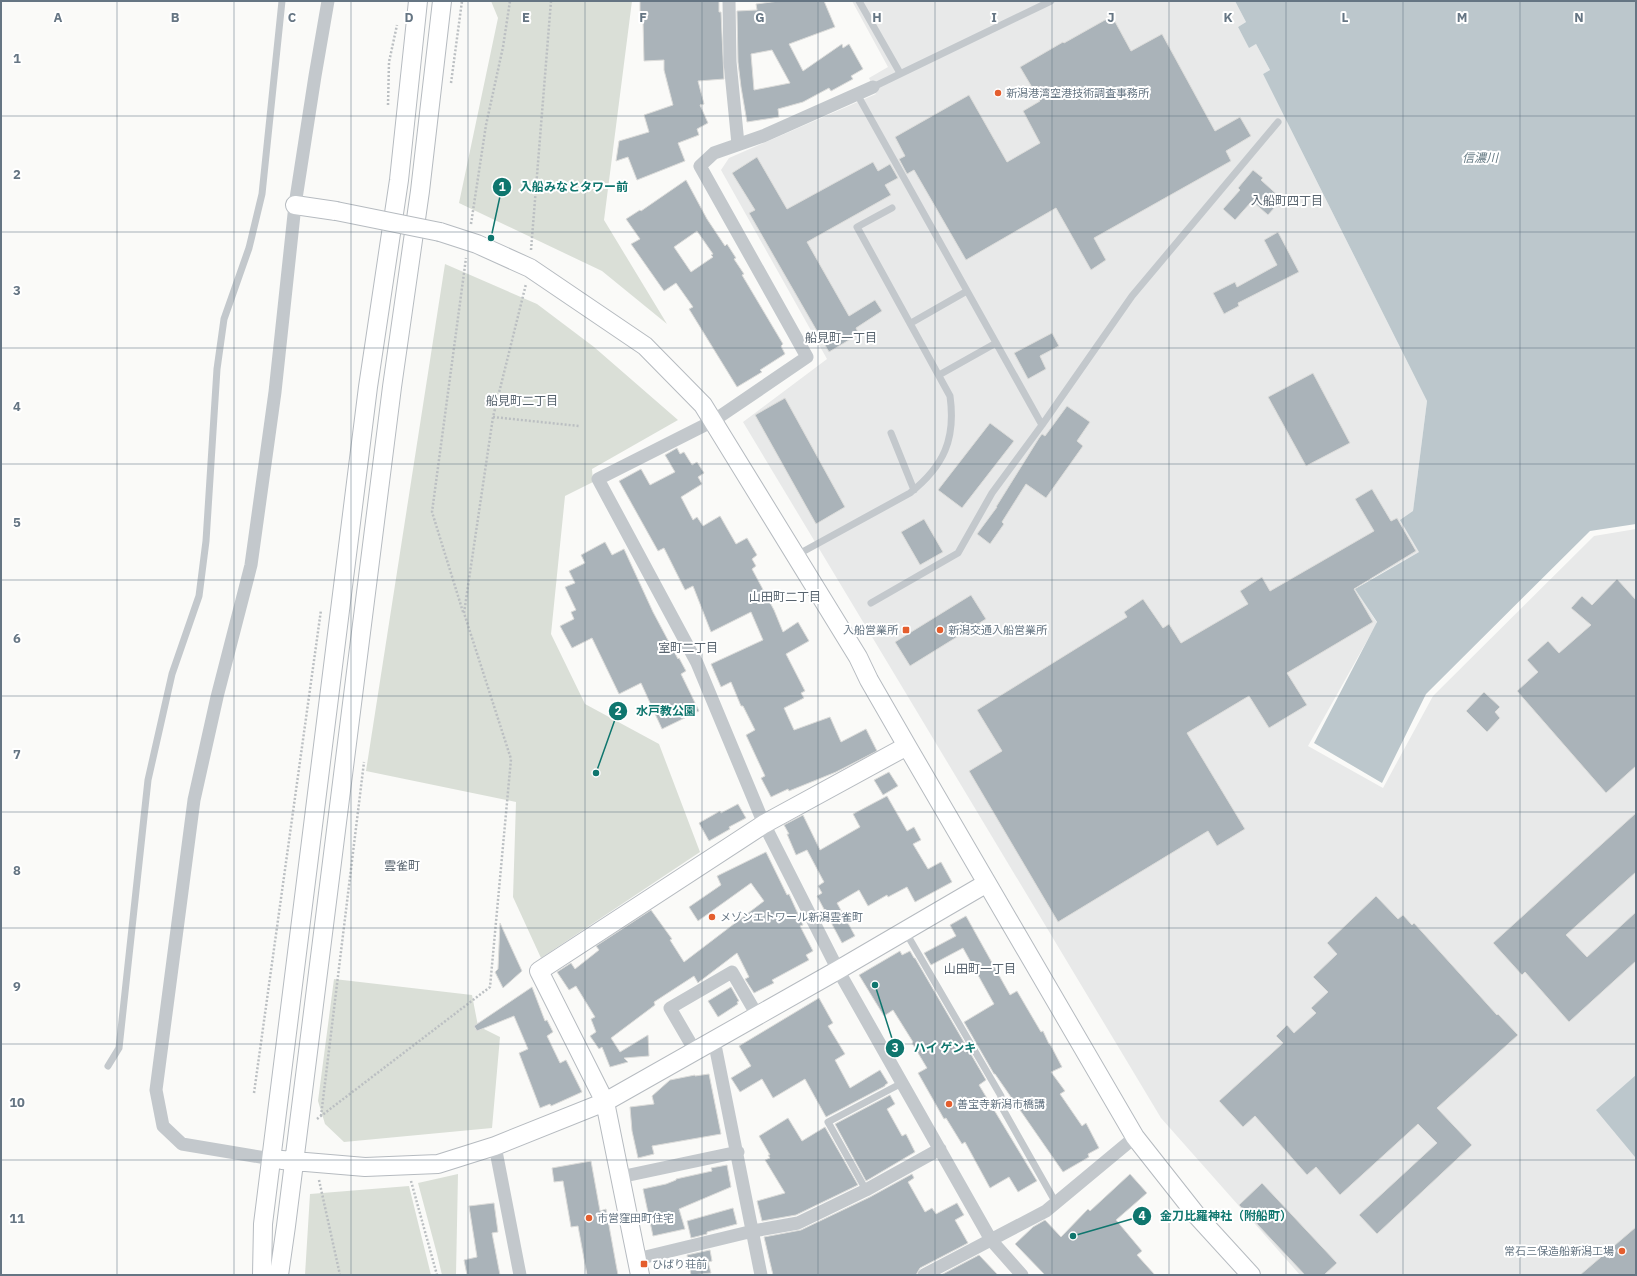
<svg xmlns="http://www.w3.org/2000/svg" width="1637" height="1276" font-family="'IBM Plex Sans','Noto Sans JP',sans-serif">
  <style>
    .built { fill: #e8e9e9 }
    .green { fill: #dadfd7 }
    .water { fill: #bcc7cc }
    .building { fill: #aab3b9; stroke: #dcdcda; fill-rule: evenodd }
    .lines { fill: none; stroke-linecap: round; stroke-linejoin: round }
    .secondary-casing { stroke: #b6bbc0; stroke-width: 20 }
    .path { stroke: #bbbfc2; stroke-width: 2.5; stroke-dasharray: 2 2; stroke-linecap: butt }
    .lane { stroke: #c3c8cc; stroke-width: 7 }
    .street { stroke: #c3c8cc; stroke-width: 13 }
    .secondary { stroke: #fff; stroke-width: 18 }
    .secondary-bridge-casing { stroke: #b6bbc0; stroke-width: 20; stroke-linecap: butt }
    .secondary-bridge { stroke: #fff; stroke-width: 18 }
    .grid { fill: none; stroke: #657583; stroke-width: 1; stroke-opacity: 0.55 }
    .poi-dot { fill: #e45e2e; stroke: #fff; stroke-width: 1.5 }
    .labels { text-anchor: middle; stroke-width: 4; stroke-linejoin: round; paint-order: stroke }
    .poi-label { font-size: 11px; fill: #657583; stroke: #fff; text-anchor: start }
    .water-label { font-size: 12px; font-style: italic; fill: #657a83; stroke: #fff }
    .neighbourhood-label { font-size: 12px; fill: #57636e; stroke: #fff }
    .grid-label { font-size: 13px; text-anchor: middle; font-weight: bold; fill: #657583; stroke: #fff; stroke-width: 4; stroke-linejoin: round; paint-order: stroke }
    .leader { fill: none; stroke: #0f766e; stroke-width: 1.5 }
    .callout-dot { fill: #0f766e; stroke: #fff; stroke-width: 1.5 }
    .mark-label { font-size: 12px; text-anchor: middle; font-weight: bold; fill: #fff }
    .callout-label { font-size: 12px; text-anchor: middle; font-weight: bold; fill: #0f766e; stroke: #fff; stroke-width: 4; stroke-linejoin: round; paint-order: stroke }
  </style>
  <rect width="100%" height="100%" fill="#fafaf8"/>
  <!-- built -->
  <path class="built" d="M852,1H1235L1246,22L1238,27L1249,47L1256,44L1270,70L1263,74L1427,401L1413,511L1419,552L1355,588L1377,623L1308,746L1383,788L1433,696L1594,536L1636,529V1275H1300L1161,1118L743,422L827,359L721,170L729,158L876,94L869,78L888,67Z"/>
  <!-- green -->
  <path class="green" d="M491,1H632L604,220L667,324L602,271L459,203L498,18Z
    M445,264L537,304L594,347L678,420L592,469L593,482L565,496L551,634L585,704L659,744L700,852L541,958L513,897L516,802L366,771Z
    M334,979L472,995L478,1026L500,1037L492,1128L344,1142L325,1124L318,1101Z
    M458,1174L456,1275H442L437,1254L418,1183Z
    M409,1186L431,1275H305L310,1194Z"/>
  <!-- water -->
  <path class="water" d="M1235,1H1636V524L1590,531L1426,694L1382,783L1314,743L1377,622L1355,589L1419,552L1400,520L1413,511L1427,401L1263,74L1270,70L1256,44L1249,48L1238,27L1246,22Z
    M1636,1075V1157H1635L1596,1110Z"/>
  <!-- building -->
  <path class="building" d="M640,1H719V12H721L724,79L698,81L704,104L700,105L708,123L697,129L699,135L678,143L685,161L637,180L628,157L616,161L619,141L649,132L644,115L673,105L664,70V60L644,61L643,21H640Z
    M779,1H824L835,27L789,44L803,71L842,44L843,48L849,44L863,69L851,76L853,79L831,91L829,88L803,102L778,109L779,117L747,122L741,87L738,62L737,11L757,10L756,4ZM772,50L790,83L754,90L751,54Z
    M1112,16L1131,51L1162,34L1215,131L1240,117L1251,136L1226,151L1231,161L1094,238L1106,260L1091,270L1056,208L966,260L914,170L907,174L899,159L905,156L895,137L969,95L1007,162L1040,143L1023,111L1040,101L1020,67L1063,42L1064,43Z
    M757,157L787,209L873,162L878,171L890,164L898,178L885,185L891,195L807,242L849,316L875,300L882,311L856,328L859,334L829,352L749,213L755,210L732,173Z
    M1253,170L1263,178L1261,180L1282,199L1268,215L1252,201L1235,220L1223,209L1240,190L1238,188Z
    M686,180L707,219L725,246L727,244L736,258L734,259L744,274L742,275L783,344L781,346L785,354L760,370L762,372L737,387L689,309L693,307L676,283L664,291L631,244L640,239L626,219L640,210L641,211ZM697,231L713,254L711,255L713,257L691,272L674,247Z
    M1278,232L1299,272L1238,303L1239,306L1224,314L1213,293L1235,282L1237,287L1277,265L1264,240Z
    M1052,333L1059,346L1040,356L1046,369L1028,379L1014,353Z
    M1313,373L1350,443L1306,466L1268,397Z
    M785,398L845,507L816,524L755,415Z
    M1067,406L1090,422L1077,441L1083,446L1046,498L1026,484L1002,522L1004,524L990,544L977,534L997,507H996L1039,438L1042,434L1045,436Z
    M990,423L1014,441L962,508L938,490Z
    M677,448L680,454L684,452L692,465L697,462L704,473L698,477L702,484L681,497L693,520L697,517L703,526L720,516L736,544L747,538L757,555L752,559L756,566L752,569L774,610L783,632L798,622L809,641L786,654L805,691L801,693L804,698L784,708L794,730L830,717L841,742L866,729L877,751L836,772L789,791L788,789L771,797L761,778L765,776L746,735L755,730L743,706H741L731,682L721,687L711,664L763,640L751,612L711,632L693,586L685,590L664,548L658,551L619,481L641,469L650,485L675,472L665,455Z
    M1372,489L1391,521L1397,518L1416,551L1354,589L1373,622L1287,673L1307,705L1269,728L1249,696L1187,733L1245,829L1217,846L1208,831L1058,922L969,771L1002,751L977,710L1127,617L1124,612L1143,599L1163,628L1169,624L1181,643L1248,604L1240,591L1262,577L1270,591L1374,531L1355,499Z
    M924,519L943,552L920,565L901,532Z
    M605,542L612,555L624,549L653,612L678,659L679,658L686,671L681,674L699,711L662,729L641,683L619,694L592,638L572,648L560,626L574,619L571,612L576,610L565,587L575,583L569,571L585,563L581,555Z
    M1617,579L1636,600V766L1606,793L1517,691L1538,672L1527,660L1548,641L1559,653L1591,625L1571,608L1582,596L1592,605Z
    M971,595L986,619L910,666L895,642Z
    M1484,692L1500,707L1495,712L1500,718L1487,732L1466,711Z
    M889,772L898,786L883,795L874,780Z
    M887,796L907,831L914,827L921,840L913,844L928,869L941,862L952,882L915,902L907,887L888,897L887,895L868,906L859,890L837,903L855,936L842,943L817,896L822,893L818,886L824,882L807,850L796,855L787,834H789L784,825L803,815L820,850L860,827L853,814Z
    M738,804L746,818L729,827L730,829L709,841L699,823L720,811L721,813Z
    M1636,813V872L1566,935L1587,957L1636,912V961L1569,1022L1525,972L1522,975L1493,943Z
    M766,852L787,895L789,894L803,925L800,926L813,951L806,955L809,960L772,980L774,983L754,993L745,979L749,977L737,953L699,982L698,983L694,976L654,1002L655,1005L611,1038L620,1052L648,1035L649,1056L624,1058L628,1062L610,1067L602,1047L599,1049L590,1036L596,1032L591,1019L595,1017L576,986L569,990L557,972L571,963L575,969L599,950L596,946L651,910L672,939L670,940L684,962L764,901L751,883L698,921L689,907L721,885L717,876Z
    M1376,896L1398,919L1403,915L1412,925L1414,923L1497,1015L1498,1014L1518,1035L1437,1108L1472,1145L1377,1234L1359,1215L1437,1143L1418,1124L1340,1195L1316,1167L1307,1175L1255,1116L1243,1127L1219,1101L1283,1043L1276,1036L1287,1025L1294,1033L1316,1013L1311,1008L1328,992L1313,977L1337,954L1327,943Z
    M966,916L1010,995L1017,991L1041,1032L1043,1031L1049,1044H1050L1062,1067L1051,1072L1065,1091L1060,1094L1082,1126L1086,1123L1099,1148L1088,1154L1089,1157L1063,1172L995,1074H994L964,1022L994,1004L963,948L931,965L924,953L956,936L950,925Z
    M500,923L522,971L503,988L495,972L498,969Z
    M900,951L902,955L910,951L914,958H915L986,1080L979,1085L1037,1181L1018,1192L1009,1177L990,1188L965,1142L962,1144L946,1118L944,1119L918,1073L927,1068L912,1043L913,1042L893,1010L884,1016L859,975Z
    M532,987L545,1021L547,1020L553,1032L547,1036L560,1063L566,1060L582,1092L551,1106L550,1104L540,1108L519,1053L528,1049L514,1016L477,1031L474,1026Z
    M731,987L739,1001L737,1002L738,1004L718,1017L708,1001Z
    M819,998L833,1023L828,1026L845,1054L835,1060L850,1088L880,1070L888,1083L885,1085V1086L826,1117L805,1079L773,1098L762,1079L740,1092L731,1078L751,1066L739,1046Z
    M709,1074L721,1134L652,1146L654,1154L638,1158L632,1131L630,1107L654,1104L652,1096L670,1080L695,1075V1076Z
    M890,1095L895,1104L887,1109L902,1136L906,1134L915,1152L866,1181L835,1124Z
    M788,1118L802,1141L825,1127L858,1185L796,1215L762,1221L757,1201L785,1193L765,1160L770,1158L768,1155H770L759,1136Z
    M591,1161L600,1211L606,1209L618,1275H587L578,1226L571,1227L563,1181L554,1182L552,1168Z
    M727,1165L731,1187L679,1209L685,1229L653,1236L643,1189L666,1184L676,1180V1179L712,1171L711,1168Z
    M912,1174L914,1178L908,1182L925,1212L932,1208L936,1214L957,1203L964,1215L955,1220L968,1243L920,1268L916,1275H773L764,1237L801,1230L870,1197Z
    M1130,1174L1147,1193L1116,1220L1142,1251L1137,1255L1155,1275H1045L1015,1244L1033,1227L1045,1220L1061,1237L1088,1209L1090,1211Z
    M1262,1183L1337,1263L1324,1275H1305L1239,1205Z
    M494,1203L498,1232L492,1233L500,1275H467L464,1260L477,1257L469,1206Z
    M733,1208L737,1224L707,1232V1234L691,1238L687,1221Z
    M1636,1227V1275H1580Z
    M710,1250L712,1261L708,1262L711,1273L691,1275L687,1255Z
    M979,1255L998,1275H941Z"/>
  <g class="lines">
    <!-- secondary casing -->
    <g class="secondary-casing">
      <path id="secondary" d="M295,205L336,211
        M440,232L477,244L530,268L645,346L703,405L858,657L869,680L907,746L1135,1137L1198,1217L1251,1275
        M282,1160L365,1167L438,1164L495,1146L605,1102L838,970L987,883
        M262,1275L263,1224L368,387L399,180L418,1
        M279,1275L286,1226L392,387L420,191L442,1
        M640,1275L605,1102L539,971L764,824L907,746"/>
    </g>
    <!-- path -->
    <path class="path" d="M451,83L462,1
      M388,105L389,62L397,25
      M471,224L486,125L503,47L510,1
      M531,250L551,1
      M493,417L579,426
      M463,612L432,512L466,258
      M254,1093L321,610
      M321,1116L364,762
      M317,1119L490,987L511,759L464,613L493,417L526,284
      M319,1180L340,1275
      M411,1181L437,1275"/>
    <!-- lane -->
    <path class="lane" d="M859,1L900,73
      M873,87L1051,1
      M857,94L1042,425
      M911,323L967,291
      M939,375L996,343
      M891,433L914,490
      M795,556L910,493C944,466 956,439 950,396L857,227L892,208
      M871,603L958,553L992,493L1042,425L1132,296L1278,122
      M905,931L1001,1096L1000,1104L1056,1203
      M108,1066L119,1048L148,780L172,674L199,596L206,541L217,369L224,319L249,248L262,194L282,1
      M866,1190L828,1122L902,1083"/>
    <!-- street -->
    <path class="street" d="M729,1L730,62L738,144
      M873,87L763,136L714,153L700,166L807,357L713,421L598,479L697,663L764,824L838,970L991,1240L1022,1275
      M714,1040L761,1275
      M695,1051L670,1008L732,972L757,1015
      M495,1146L520,1275
      M272,1159L182,1144L163,1126L156,1090L194,800L217,697L251,565L275,392L295,205L315,76L328,1
      M620,1177L738,1152
      M637,1259L753,1231L798,1223L866,1190L940,1149
      M924,1275L1046,1211L1135,1137"/>
    <!-- secondary -->
    <use href="#secondary" class="secondary"/>
    <!-- secondary-bridge casing -->
    <g class="secondary-bridge-casing">
      <path id="secondary-bridge" d="M336,211L440,232"/>
    </g>
    <!-- secondary-bridge -->
    <use href="#secondary-bridge" class="secondary-bridge"/>
  </g>
  <!-- grid -->
  <path class="grid" d="M117,1V1275M234,1V1275M351,1V1275M468,1V1275M585,1V1275M702,1V1275M818,1V1275M935,1V1275M1052,1V1275M1169,1V1275M1286,1V1275M1403,1V1275M1520,1V1275M1,116H1636M1,232H1636M1,348H1636M1,464H1636M1,580H1636M1,696H1636M1,812H1636M1,928H1636M1,1044H1636M1,1160H1636"/>
  <!-- markers -->
  <g class="poi-dot">
    <circle cx="998" cy="93" r="4"/>
    <rect x="902" y="626" width="8" height="8" rx="2"/>
    <circle cx="940" cy="630" r="4"/>
    <circle cx="712" cy="917" r="4"/>
    <circle cx="949" cy="1104" r="4"/>
    <circle cx="589" cy="1218" r="4"/>
    <circle cx="1622" cy="1251" r="4"/>
    <rect x="640" y="1260" width="8" height="8" rx="2"/>
  </g>
  <g class="labels">
    <!-- poi labels -->
    <g class="poi-label">
      <text x="1006" y="97">新潟港湾空港技術調査事務所</text>
      <text x="898" y="634" text-anchor="end">入船営業所</text>
      <text x="948" y="634">新潟交通入船営業所</text>
      <text x="720" y="921">メゾンエトワール新潟雲雀町</text>
      <text x="957" y="1108">善宝寺新潟市橋講</text>
      <text x="597" y="1222">市営窪田町住宅</text>
      <text x="1614" y="1255" text-anchor="end">常石三保造船新潟工場</text>
      <text x="652" y="1268">ひばり荘前</text>
    </g>
    <!-- water labels -->
    <g class="water-label">
      <text x="1480" y="162">信濃川</text>
    </g>
    <!-- neighbourhood labels -->
    <g class="neighbourhood-label">
      <text x="1287" y="205">入船町四丁目</text>
      <text x="841" y="342">船見町一丁目</text>
      <text x="522" y="405">船見町二丁目</text>
      <text x="785" y="601">山田町二丁目</text>
      <text x="688" y="652">室町二丁目</text>
      <text x="402" y="870">雲雀町</text>
      <text x="980" y="973">山田町一丁目</text>
    </g>
  </g>
  <g class="grid-label">
    <text x="58" y="22">A</text>
    <text x="175" y="22">B</text>
    <text x="292" y="22">C</text>
    <text x="409" y="22">D</text>
    <text x="526" y="22">E</text>
    <text x="643" y="22">F</text>
    <text x="760" y="22">G</text>
    <text x="877" y="22">H</text>
    <text x="994" y="22">I</text>
    <text x="1111" y="22">J</text>
    <text x="1228" y="22">K</text>
    <text x="1345" y="22">L</text>
    <text x="1462" y="22">M</text>
    <text x="1579" y="22">N</text>
    <text x="17" y="63">1</text>
    <text x="17" y="179">2</text>
    <text x="17" y="295">3</text>
    <text x="17" y="411">4</text>
    <text x="17" y="527">5</text>
    <text x="17" y="643">6</text>
    <text x="17" y="759">7</text>
    <text x="17" y="875">8</text>
    <text x="17" y="991">9</text>
    <text x="17" y="1107">10</text>
    <text x="17" y="1223">11</text>
  </g>
  <!-- callouts -->
  <path class="leader" d="M491 238L502 187M596 773L618 711M875 985L895 1048M1073 1236L1142 1216"/>
  <g class="callout-dot">
    <circle cx="491" cy="238" r="4"/>
    <circle cx="596" cy="773" r="4"/>
    <circle cx="875" cy="985" r="4"/>
    <circle cx="1073" cy="1236" r="4"/>
    <circle cx="502" cy="187" r="10"/>
    <circle cx="618" cy="711" r="10"/>
    <circle cx="895" cy="1048" r="10"/>
    <circle cx="1142" cy="1216" r="10"/>
  </g>
  <g class="mark-label">
    <text x="502" y="191">1</text>
    <text x="618" y="715">2</text>
    <text x="895" y="1052">3</text>
    <text x="1142" y="1220">4</text>
  </g>
  <g class="callout-label">
    <text x="574" y="191">入船みなとタワー前</text>
    <text x="666" y="715">水戸教公園</text>
    <text x="945" y="1052">ハイ ゲンキ</text>
    <text x="1226" y="1220">金刀比羅神社（附船町）</text>
  </g>
  <!-- border -->
  <rect width="1637" height="1276" fill="none" stroke="#657583" stroke-width="4"/>
</svg>
